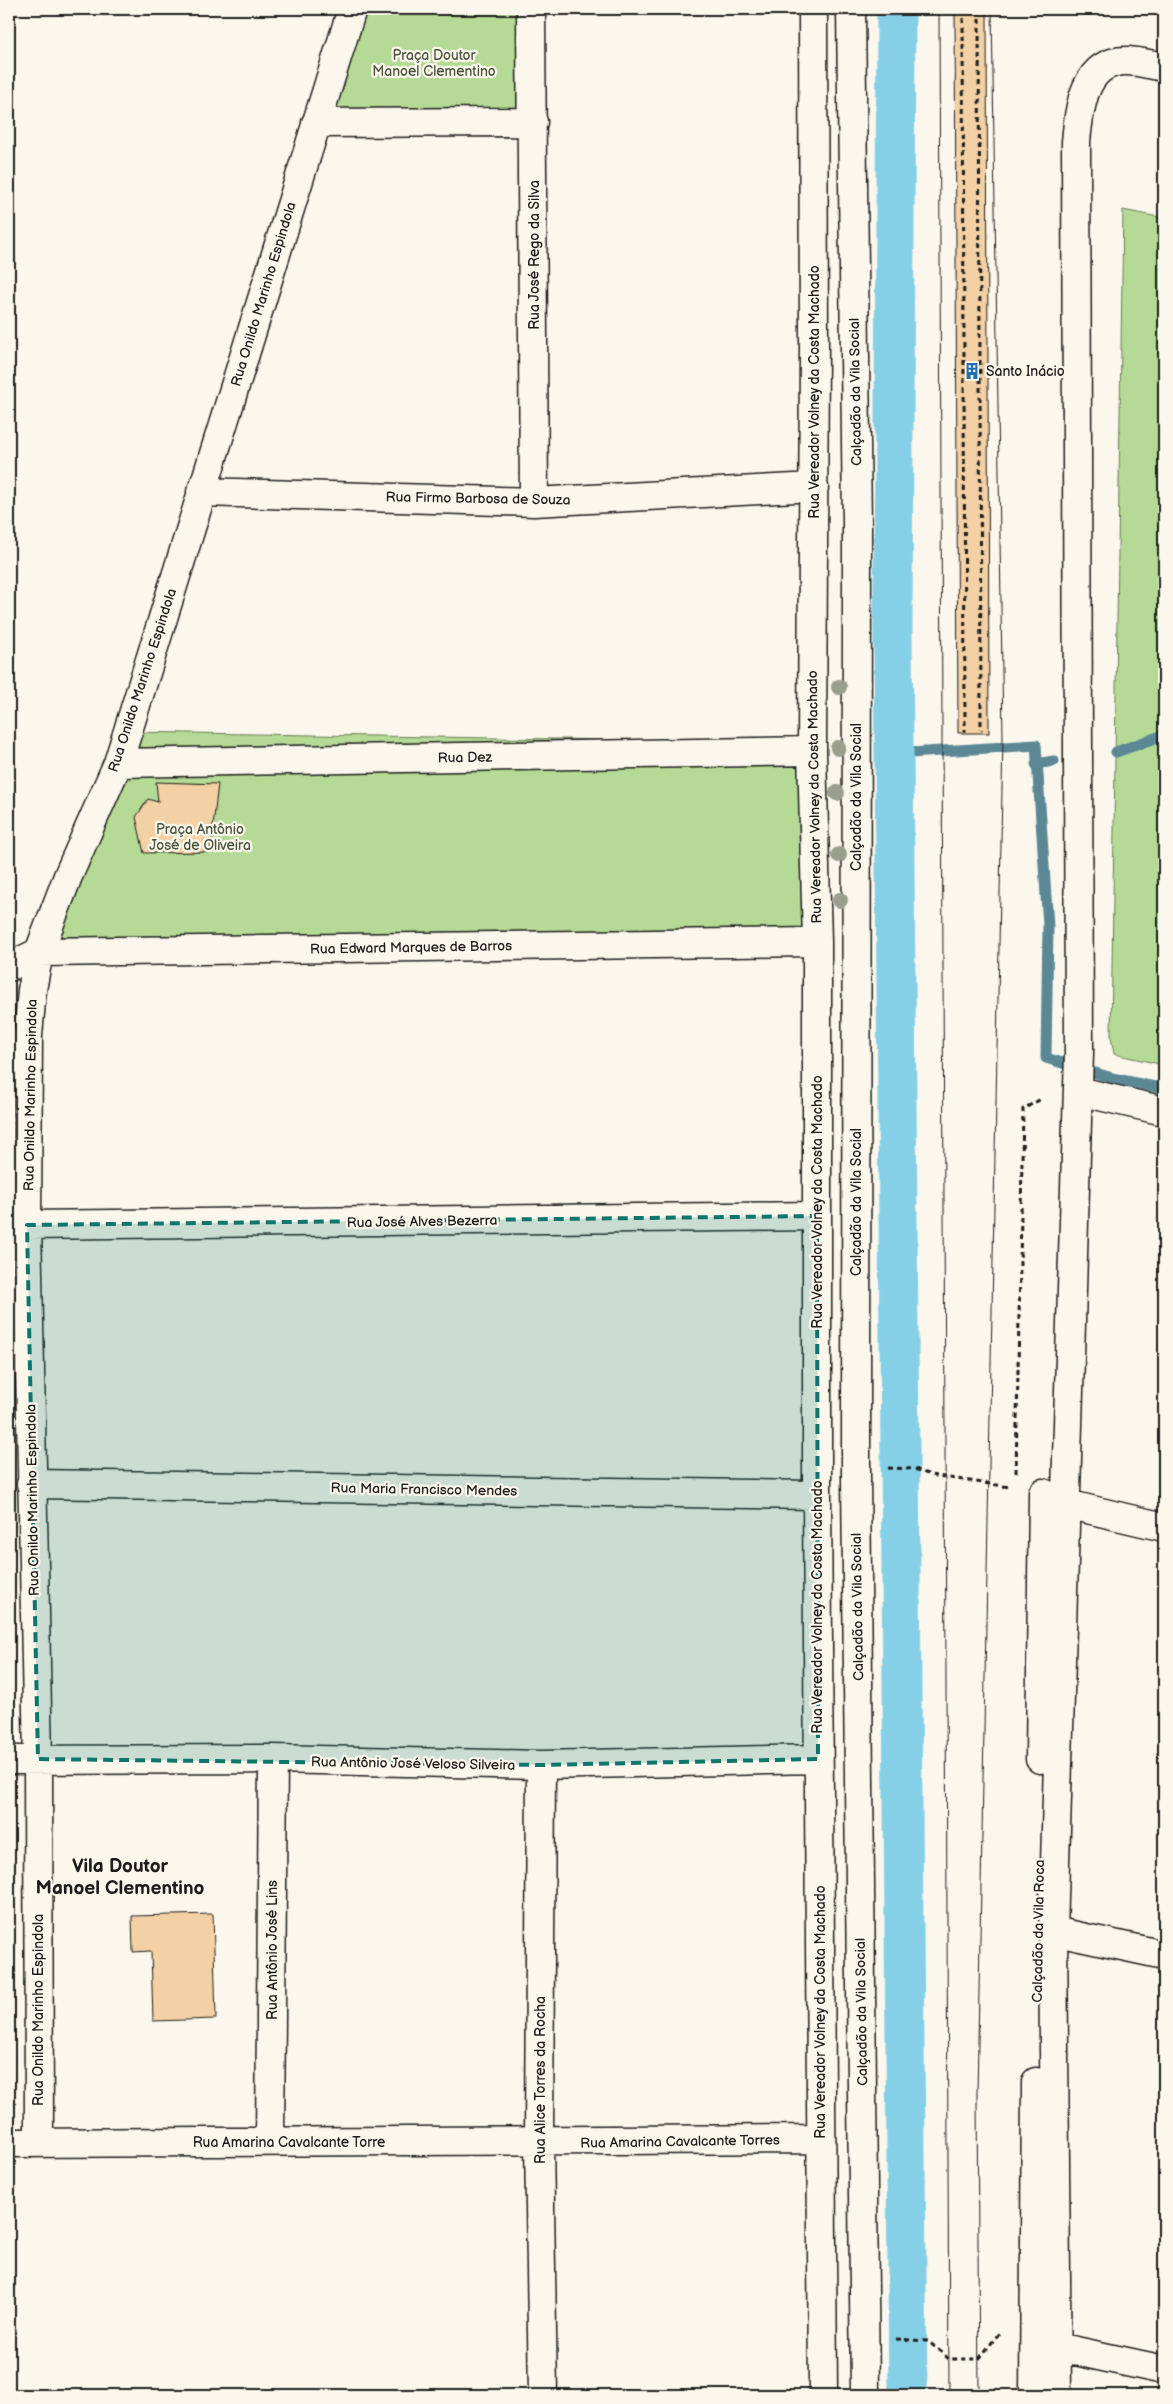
<svg xmlns="http://www.w3.org/2000/svg" width="1173" height="2404" font-family="'Balsamiq Sans',sans-serif">
  <style>
    .green { fill: #b5da95; stroke: #687b58 }
    .lines { fill: none; stroke-linecap: round; stroke-linejoin: round }
    .stream { stroke: #5c8896; stroke-width: 11 }
    .canal { stroke: #86d0e7; stroke-width: 39 }
    .building { fill: #f4d1a4; stroke: #1c1c1c }
    .minor-casing { stroke: #1c1c1c; stroke-width: 31 }
    .path { stroke: #1c1c1c; stroke-width: 3; stroke-dasharray: 5 4; stroke-linecap: butt }
    .minor { stroke: #fbf7ec; stroke-width: 28 }
    .tram { stroke: #1c1c1c; stroke-width: 1 }
    .tree { fill: #9a9e8d }
    .marked { fill: #0f766e; fill-opacity: 0.2; stroke: #0f766e; stroke-width: 4; stroke-dasharray: 10 6; stroke-linejoin: round }
    .labels { text-anchor: middle; stroke-width: 4.5; stroke-linejoin: round; paint-order: stroke }
    .park-label { font-size: 14px; fill: #4a5540; stroke: #fbf7ec }
    .street-label { font-size: 14px; fill: #1c1c1c; stroke: #fbf7ec }
    .poi-label { font-size: 14px; fill: #1c1c1c; stroke: #fbf7ec; text-anchor: start }
    .district-label { font-size: 19px; font-weight: bold; fill: #1c1c1c; stroke: #fbf7ec }
  </style>
  <rect width="100%" height="100%" fill="#fbf7ec"/>
  <filter id="ink" filterUnits="userSpaceOnUse"><feTurbulence type="fractalNoise" baseFrequency=".02" numOctaves="2"/><feDisplacementMap in="SourceGraphic" scale="10" xChannelSelector="R" yChannelSelector="G"/><feConvolveMatrix kernelMatrix="1 2 1 2 8 2 1 2 1" color-interpolation-filters="sRGB"/></filter>
  <g filter="url(#ink)">
    <!-- green -->
    <path class="green" d="M358,9H526L530,118L322,117Z
      M1123,210L1164,218V1065L1114,1054L1111,1036Z
      M129,732L800,743L811,935L45,943Z"/>
    <g class="lines">
      <!-- stream -->
      <path class="stream" d="M1116,752L1164,735
        M894,754L1036,745L1048,926L1046,1058L1112,1078L1164,1089
        M1036,764L1054,761"/>
      <!-- canal -->
      <path class="canal" d="M896,9L893,630L908,2395"/>
    </g>
    <!-- building -->
    <path class="building" d="M955,9H987L989,733H958Z
      M156,782L218,784L210,852L144,853L136,817L148,799L158,802Z
      M213,1914L216,2019L153,2021L151,1951L133,1952L132,1916Z"/>
    <g class="lines">
      <!-- minor casing -->
      <g class="minor-casing">
        <path id="minor" d="M531,9L534,502
          M813,9L814,346L812,751L817,942V1495L823,2395
          M851,9L857,527L856,1476L865,2395
          M316,123L533,122
          M201,492L534,502L814,487
          M118,763L812,751
          M9,967L39,952L817,942
          M1078,1091L1164,1111
          M27,1225L817,1216
          M31,1484L817,1495
          M1040,1759L1043,1493L1066,1504L1164,1527
          M9,1760L273,1759L541,1765L818,1759
          M541,1765L539,2142L543,2395
          M1053,1931L1164,1955
          M270,2141L273,1759
          M9,2143L820,2139
          M39,2143L38,1759L27,1225L28,1036L32,990L39,952L68,876L118,763L352,9
          M1057,2347L1164,2370
          M1034,2395L1036,2082
          M1057,2395L1053,1931L1079,1053L1076,142C1079,110 1083,61 1126,61C1138,61 1152,65 1164,67"/>
      </g>
      <!-- path -->
      <path class="path" d="M963,9L965,732
        M979,9L981,730
        M888,1468L915,1469L930,1475L1010,1487
        M1016,1473L1023,1109L1043,1098
        M896,2339L928,2341L949,2359H979L1000,2332"/>
      <!-- minor -->
      <use href="#minor" class="minor"/>
      <!-- tram -->
      <path class="tram" d="M939,9L949,2395
        M979,2395L977,2095L1003,737L992,9"/>
    </g>
    <!-- trees -->
    <g class="tree">
      <circle cx="839" cy="687" r="8"/>
      <circle cx="838" cy="748" r="8"/>
      <circle cx="837" cy="793" r="8"/>
      <circle cx="839" cy="855" r="8"/>
      <circle cx="840" cy="900" r="8"/>
    </g>
  </g>
  <!-- marked area -->
  <path class="marked" d="M817,1216L818,1759L541,1765L38,1759L27,1225Z"/>
  <!-- icons -->
  <defs>
    <g id="building-bare" transform="scale(1.35)"><path d="M-4-6H4V6H1V3H-1V6H-4ZM-2.5-4.3h1.7v1.8h-1.7ZM.8-4.3h1.7v1.8H.8ZM-2.5-1h1.7V.8h-1.7ZM.8-1h1.7V.8H.8Z" fill="#1f6fb2" stroke="#fbf7ec" stroke-width="2.5" paint-order="stroke"/></g>
  </defs>
  <g fill-rule="evenodd">
    <use href="#building-bare" x="972" y="371"/>
  </g>
  <g class="labels">
    <!-- park labels -->
    <g class="park-label">
      <text x="434" y="60">Praça Doutor<tspan x="434" dy="16">Manoel Clementino</tspan></text>
      <text x="200" y="834">Praça Antônio<tspan x="200" dy="16">José de Oliveira</tspan></text>
    </g>
    <!-- street labels -->
    <g class="street-label">
      <text transform="translate(534 255) rotate(-90)" y="5">Rua José Rego da Silva</text>
      <text transform="translate(263 294) rotate(-73)" y="5">Rua Onildo Marinho Espindola</text>
      <text transform="translate(814 392) rotate(-90)" y="5">Rua Vereador Volney da Costa Machado</text>
      <text transform="translate(855 392) rotate(-91)" y="5">Calçadão da Vila Social</text>
      <text transform="translate(478 498) rotate(1)" y="5">Rua Firmo Barbosa de Souza</text>
      <text transform="translate(142 680) rotate(-72)" y="5">Rua Onildo Marinho Espindola</text>
      <text transform="translate(465 757) rotate(-1)" y="5">Rua Dez</text>
      <text transform="translate(814 797) rotate(-91)" y="5">Rua Vereador Volney da Costa Machado</text>
      <text transform="translate(856 797) rotate(-90)" y="5">Calçadão da Vila Social</text>
      <text transform="translate(411 947) rotate(-1)" y="5">Rua Edward Marques de Barros</text>
      <text transform="translate(30 1095) rotate(-89)" y="5">Rua Onildo Marinho Espindola</text>
      <text transform="translate(817 1202) rotate(-90)" y="5">Rua Vereador Volney da Costa Machado</text>
      <text transform="translate(856 1202) rotate(-90)" y="5">Calçadão da Vila Social</text>
      <text transform="translate(422 1221) rotate(-1)" y="5">Rua José Alves Bezerra</text>
      <text transform="translate(424 1489) rotate(1)" y="5">Rua Maria Francisco Mendes</text>
      <text transform="translate(32 1500) rotate(-91)" y="5">Rua Onildo Marinho Espindola</text>
      <text transform="translate(817 1607) rotate(-90)" y="5">Rua Vereador Volney da Costa Machado</text>
      <text transform="translate(857 1607) rotate(-91)" y="5">Calçadão da Vila Social</text>
      <text transform="translate(413 1763) rotate(1)" y="5">Rua Antônio José Veloso Silveira</text>
      <text transform="translate(1038 1931) rotate(-89)" y="5">Calçadão da Vila Roca</text>
      <text transform="translate(272 1950) rotate(-90)" y="5">Rua Antônio José Lins</text>
      <text transform="translate(38 2010) rotate(-90)" y="5">Rua Onildo Marinho Espindola</text>
      <text transform="translate(820 2012) rotate(-90)" y="5">Rua Vereador Volney da Costa Machado</text>
      <text transform="translate(861 2012) rotate(-91)" y="5">Calçadão da Vila Social</text>
      <text transform="translate(540 2080) rotate(-90)" y="5">Rua Alice Torres da Rocha</text>
      <text transform="translate(680 2141) rotate(-1)" y="5">Rua Amarina Cavalcante Torres</text>
      <text x="289" y="2147">Rua Amarina Cavalcante Torre</text>
    </g>
    <!-- poi labels -->
    <g class="poi-label">
      <text x="986" y="376">Santo Inácio</text>
    </g>
    <!-- district labels -->
    <g class="district-label">
      <text x="120" y="1872">Vila Doutor<tspan x="120" dy="22">Manoel Clementino</tspan></text>
    </g>
  </g>
  <!-- margin -->
  <rect width="1173" height="2404" fill="none" stroke="#fbf7ec" stroke-width="30"/>
  <rect x="15" y="15" width="1143" height="2374" fill="none" stroke="#1c1c1c" stroke-width="2" filter="url(#ink)"/>
</svg>
